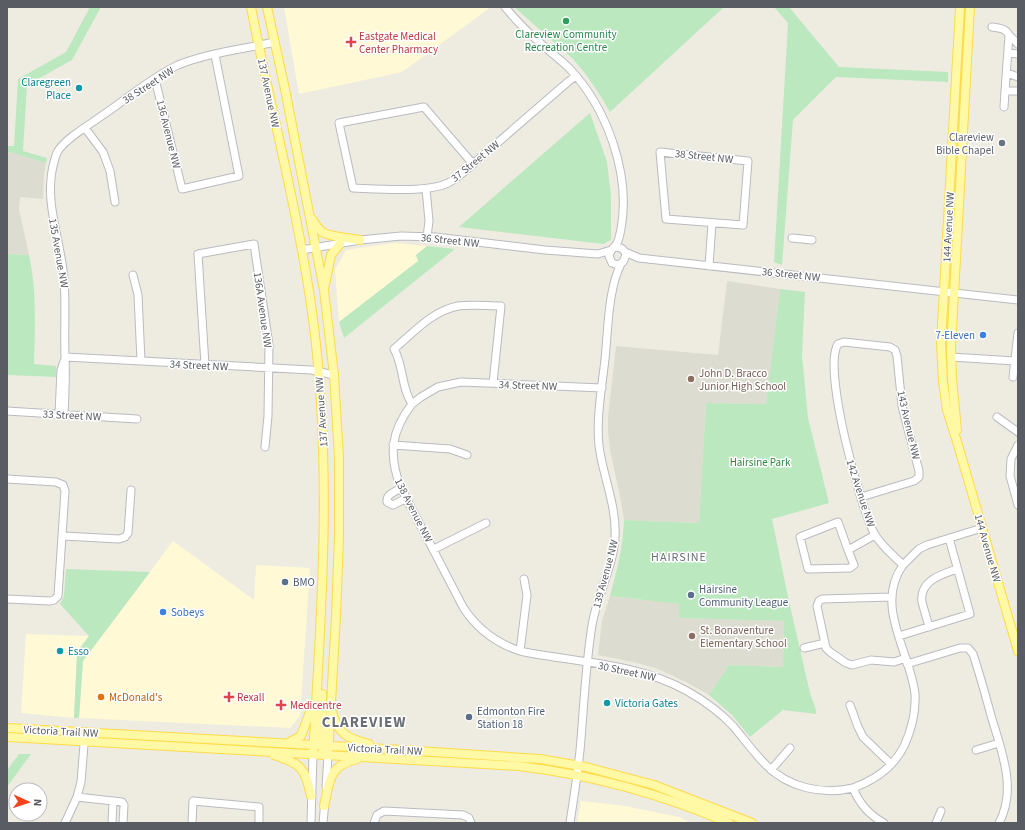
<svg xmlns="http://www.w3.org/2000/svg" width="1025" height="830" font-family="'Source Sans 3',sans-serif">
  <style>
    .commercial { fill: #fff9d5 }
    .education { fill: #dddcd0 }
    .green { fill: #bbe8bf }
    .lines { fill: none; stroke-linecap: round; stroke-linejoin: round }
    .minor-casing { stroke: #b9bbc1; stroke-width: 9 }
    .major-casing { stroke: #fedb4a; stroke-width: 10 }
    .minor { stroke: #fff; stroke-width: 7 }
    .major { stroke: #fff8a5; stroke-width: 8 }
    .leisure-dot { fill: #2e9e5b; stroke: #fff; stroke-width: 1.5 }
    .health-dot { fill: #e0444e; stroke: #fff; stroke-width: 1.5 }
    .culture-dot { fill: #0f9aa8; stroke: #fff; stroke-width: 1.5 }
    .worship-dot { fill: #6b7280; stroke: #fff; stroke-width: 1.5 }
    .shop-dot { fill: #3f7fe0; stroke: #fff; stroke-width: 1.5 }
    .education-dot { fill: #8d6e63; stroke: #fff; stroke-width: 1.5 }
    .service-dot { fill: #5c6f8a; stroke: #fff; stroke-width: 1.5 }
    .food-dot { fill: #e8710a; stroke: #fff; stroke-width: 1.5 }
    .labels { text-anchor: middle; stroke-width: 3; stroke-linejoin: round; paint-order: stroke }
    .leisure-label { font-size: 11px; fill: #27864d; stroke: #fff }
    .health-label { font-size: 11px; fill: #be3a42; stroke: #fff; text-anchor: start }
    .culture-label { font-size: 11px; fill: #0d838f; stroke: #fff; text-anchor: start }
    .street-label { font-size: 11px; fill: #595d63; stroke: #fff }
    .worship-label { font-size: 11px; fill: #5b616d; stroke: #fff; text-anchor: end }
    .shop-label { font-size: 11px; fill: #366cbe; stroke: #fff; text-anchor: end }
    .education-label { font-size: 11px; fill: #785e54; stroke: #fff; text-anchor: start }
    .park-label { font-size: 11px; fill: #2e873a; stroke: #fff }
    .service-label { font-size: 11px; fill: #4e5e75; stroke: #fff; text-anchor: start }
    .food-label { font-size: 11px; fill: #c56008; stroke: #fff; text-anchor: start }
    .neighbourhood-label { font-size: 12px; letter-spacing: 1px; fill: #6a6f75; stroke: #fff }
    .district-label { font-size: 15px; font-weight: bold; letter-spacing: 1px; fill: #6a6f75; stroke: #fff }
  </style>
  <rect width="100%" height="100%" fill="#eeece1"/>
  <!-- commercial -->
  <path class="commercial" d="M284,7H491L402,72L299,94Z
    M395,243L427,246L416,255L419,261L339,322L335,270L346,250Z
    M173,541L254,600L256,565L310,568L300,716L290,728L79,718L83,661Z
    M26,634L89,636L77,652L74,718L21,713Z
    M581,801L625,806L679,817L691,823H577Z"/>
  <!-- education -->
  <path class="education" d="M7,152L13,153L46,163L44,174L43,199L20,197L19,209L29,255L7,254Z
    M727,281L780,289L766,404L706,403L699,523L624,520L620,496L610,450L608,431V417L616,346L718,355Z
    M610,596L680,604L679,618L784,621L783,667L729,665L709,695L686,682L658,669L637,663L598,655L602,621Z"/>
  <!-- green -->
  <path class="green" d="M90,7H101L72,60L27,85L23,151L47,158L46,163L13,153L7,152V146H14L18,79L66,52Z
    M514,7H724L610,112L598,92L584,72L573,59Z
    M774,7H789L839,67L948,72V82L836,77L793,120L782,265L774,262L788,23Z
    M590,113L607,162L611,196V240L603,244L459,227Z
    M427,246L455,249L344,338L339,322L418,261L416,255Z
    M7,254L29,255C37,292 35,327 34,364L56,366V377L7,375Z
    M780,289L805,292L802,355L808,418L829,503L772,519L788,597L810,693L816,710V714L783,710L750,737L732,715L709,695L729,665L783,667L784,621L679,618V604L610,596C617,570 623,547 624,520L699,523L706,403L766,404Z
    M66,569L150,572L83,661L79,718H74L77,652L89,636L60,604L64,596Z
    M19,754H31L7,787V770Z"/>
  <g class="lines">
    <!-- minor casing -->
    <g class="minor-casing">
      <path id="minor" d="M505,7C515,19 525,30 537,40C547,50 559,58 569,68C607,108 631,174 621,229C620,234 619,239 617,243C614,248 610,250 609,256L612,263L618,265L623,262L626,255C624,248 619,246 613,248
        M992,27C999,28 1005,28 1009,35L1005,91H1018
        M1009,35L1018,44
        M1008,53L1018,54
        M1007,73L1018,77
        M155,79L182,189L239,176L215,55
        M1004,107L1005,91
        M85,128L103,152L110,171L115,202
        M660,152L748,161L743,225L666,219Z
        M473,164L424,107L339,123L353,188C378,189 427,193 448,183C458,178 465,171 473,164L569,81L576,76
        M426,189L429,221L427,237
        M792,238L812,240
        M302,250L360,240L401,236L435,237L545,250L598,254L611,250
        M625,252L639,258L1018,300
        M709,266L712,223
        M133,275L138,295L141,361
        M65,357L311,370L334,375
        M951,357L1015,361
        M205,365L198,254L254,244L269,345L268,416L265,447
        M1013,377L1018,333
        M493,383L501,306C488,306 469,304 458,306C432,311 413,333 394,349C404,366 401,388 412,404C391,431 388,455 401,488L463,607C477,629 496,643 520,651C576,663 636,662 687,691C703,700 720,712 733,726C744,739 754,753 766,765C789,788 822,795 853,788C859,803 869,815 884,823
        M412,404L421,397L438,387L461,382L602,388
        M7,411L137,419
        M59,414L61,370L64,361
        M64,414C65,395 66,376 65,357C64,331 66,305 64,279C61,239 43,202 54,162C55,159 56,154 58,151C66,138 88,126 100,117C124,101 152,77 178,65C208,53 243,49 275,42
        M997,417L1018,432
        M393,445L450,449L467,455
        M1018,445L1011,459L1010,476L1018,505
        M7,479L56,482L63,485L65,491L58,596L54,600L50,601L7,599
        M401,488C395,492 386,494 387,502L393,505L407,498
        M63,536L119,539L125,537L128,533L131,490
        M434,549L486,523
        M848,550L854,565L850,568L808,569L800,537L838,522L848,550L875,535
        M903,565L919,549L927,545L982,528
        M891,597L822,599L819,601L817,606L826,648L830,652L846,663L852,665L871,660L894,662L906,658
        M929,627C927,619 924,610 922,602C919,581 942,574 957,569
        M899,636L970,614L949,538
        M804,648L825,643
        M520,651L527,595L524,579
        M907,664L960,648H968L973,654C980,675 986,697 992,719C1002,752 1017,790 999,823
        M850,705L858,727L863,737L891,764
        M976,750L999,743
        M771,770L790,748
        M326,787L328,755
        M853,788C875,780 895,766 905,744C912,728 916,711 915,694C910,651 874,606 903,565C893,555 881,546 874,533C860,506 822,368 838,344L844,342L890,347L895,350L897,356L902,406L919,471V477L914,481L861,497
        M77,797L122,802L124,805L123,823
        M65,823L77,797L81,782L85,732
        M112,823L113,801
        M192,823L193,801L259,807V823
        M311,823L313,754
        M323,823L325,801
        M374,823L377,815L384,811L463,815L469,818L471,823
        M570,823C574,795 579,767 581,739C584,701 586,663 592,625C597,595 613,568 615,538C617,506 603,477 599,446C596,417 602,387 605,359C608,331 608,289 621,264
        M936,823L941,811"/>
    </g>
    <!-- major casing -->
    <g class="major-casing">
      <path id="major" d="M251,7C271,111 299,214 313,319C332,464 322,609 313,754
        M267,7L285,89L324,290L334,375L339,457V537L336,616L328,755
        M960,7L941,343L943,382L947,410L958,445L1018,651
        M311,218C314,222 317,227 321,231C328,237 350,238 360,240
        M325,285L331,255L340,244
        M957,430L952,379L951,348L970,7
        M322,694V740L323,750
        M332,712C339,735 347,738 369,744
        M7,728L387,749L540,759L586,767L654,785L752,823
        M7,737L519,766C592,775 662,794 729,823
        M288,743L301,736L313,704
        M274,755C301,764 305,767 311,796
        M324,806C330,781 328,766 357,759"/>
    </g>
    <!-- minor -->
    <use href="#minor" class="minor"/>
    <!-- major -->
    <use href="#major" class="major"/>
  </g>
  <!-- markers -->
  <circle class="leisure-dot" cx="566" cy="21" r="4"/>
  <g class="health-dot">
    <path d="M349 36h4v4h4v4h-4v4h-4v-4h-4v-4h4z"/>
    <path d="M227 691h4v4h4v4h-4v4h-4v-4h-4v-4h4z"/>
    <path d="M279 699h4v4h4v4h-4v4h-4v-4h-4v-4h4z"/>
  </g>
  <g class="culture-dot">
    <circle cx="79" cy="88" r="4"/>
    <circle cx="60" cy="651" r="4"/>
    <circle cx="607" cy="703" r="4"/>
  </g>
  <circle class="worship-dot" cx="1002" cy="143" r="4"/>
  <g class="shop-dot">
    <circle cx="983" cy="335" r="4"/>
    <circle cx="163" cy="612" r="4"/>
  </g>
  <g class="education-dot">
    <circle cx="691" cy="379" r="4"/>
    <circle cx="692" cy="636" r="4"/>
  </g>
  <g class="service-dot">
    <circle cx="285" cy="582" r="4"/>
    <circle cx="691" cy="595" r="4"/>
    <circle cx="469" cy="717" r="4"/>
  </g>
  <circle class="food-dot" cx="101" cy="697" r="4"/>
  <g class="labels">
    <!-- leisure labels -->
    <g class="leisure-label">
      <text x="566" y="38">Clareview Community<tspan x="566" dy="13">Recreation Centre</tspan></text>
    </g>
    <!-- health labels -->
    <g class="health-label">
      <text x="359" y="40">Eastgate Medical<tspan x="359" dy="13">Center Pharmacy</tspan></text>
      <text x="237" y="701">Rexall</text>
      <text x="290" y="709">Medicentre</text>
    </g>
    <!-- culture labels -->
    <g class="culture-label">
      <text x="71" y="86" text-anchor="end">Claregreen<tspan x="71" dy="13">Place</tspan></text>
      <text x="68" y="655">Esso</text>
      <text x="615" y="707">Victoria Gates</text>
    </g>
    <!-- street labels -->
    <g class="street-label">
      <text transform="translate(148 85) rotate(-33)" y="4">38 Street NW</text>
      <text transform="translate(269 93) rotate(78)" y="4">137 Avenue NW</text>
      <text transform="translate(169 134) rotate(76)" y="4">136 Avenue NW</text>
      <text transform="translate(704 156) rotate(6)" y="4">38 Street NW</text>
      <text transform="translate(475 161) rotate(-39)" y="4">37 Street NW</text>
      <text transform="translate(948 227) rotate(-87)" y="4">144 Avenue NW</text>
      <text transform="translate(450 240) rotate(6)" y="4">36 Street NW</text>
      <text transform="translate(59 253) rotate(80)" y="4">135 Avenue NW</text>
      <text transform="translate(791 274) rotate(6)" y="4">36 Street NW</text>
      <text transform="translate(263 310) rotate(82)" y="4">136A Avenue NW</text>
      <text transform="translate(199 365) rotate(3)" y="4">34 Street NW</text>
      <text transform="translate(528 385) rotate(2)" y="4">34 Street NW</text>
      <text transform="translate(321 412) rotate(-94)" y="4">137 Avenue NW</text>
      <text transform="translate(72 415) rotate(3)" y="4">33 Street NW</text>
      <text transform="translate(909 425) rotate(77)" y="4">143 Avenue NW</text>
      <text transform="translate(861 493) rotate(72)" y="4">142 Avenue NW</text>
      <text transform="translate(414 510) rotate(63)" y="4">138 Avenue NW</text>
      <text transform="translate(988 548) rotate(74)" y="4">144 Avenue NW</text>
      <text transform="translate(605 574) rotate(-75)" y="4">139 Avenue NW</text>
      <text transform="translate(627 671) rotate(12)" y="4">30 Street NW</text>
      <text transform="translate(61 731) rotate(3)" y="4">Victoria Trail NW</text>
      <text transform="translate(385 749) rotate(3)" y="4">Victoria Trail NW</text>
    </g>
    <!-- worship labels -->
    <g class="worship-label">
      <text x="994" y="141">Clareview<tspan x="994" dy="13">Bible Chapel</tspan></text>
    </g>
    <!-- shop labels -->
    <g class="shop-label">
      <text x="975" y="339">7-Eleven</text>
      <text x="171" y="616" text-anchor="start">Sobeys</text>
    </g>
    <!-- education labels -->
    <g class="education-label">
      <text x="699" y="377">John D. Bracco<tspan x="699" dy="13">Junior High School</tspan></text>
      <text x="700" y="634">St. Bonaventure<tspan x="700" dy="13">Elementary School</tspan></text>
    </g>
    <!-- park labels -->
    <g class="park-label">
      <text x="760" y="466">Hairsine Park</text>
    </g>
    <!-- service labels -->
    <g class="service-label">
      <text x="293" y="586">BMO</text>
      <text x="699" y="593">Hairsine<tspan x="699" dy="13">Community League</tspan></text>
      <text x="477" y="715">Edmonton Fire<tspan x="477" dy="13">Station 18</tspan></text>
    </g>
    <!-- food labels -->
    <g class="food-label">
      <text x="109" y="701">McDonald's</text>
    </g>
    <!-- neighbourhood labels -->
    <g class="neighbourhood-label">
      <text x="679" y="561">HAIRSINE</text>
    </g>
    <!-- district labels -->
    <g class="district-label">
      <text x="364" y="727">CLAREVIEW</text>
    </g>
  </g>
  <!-- border -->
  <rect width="1025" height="830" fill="none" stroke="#595d63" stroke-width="16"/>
  <!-- north arrow -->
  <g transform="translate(28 802) rotate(93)"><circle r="19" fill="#ffffff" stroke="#bdbec1"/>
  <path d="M0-3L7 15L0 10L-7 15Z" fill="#f8411d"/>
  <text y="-6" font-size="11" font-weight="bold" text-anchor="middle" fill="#595d63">N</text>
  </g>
</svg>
